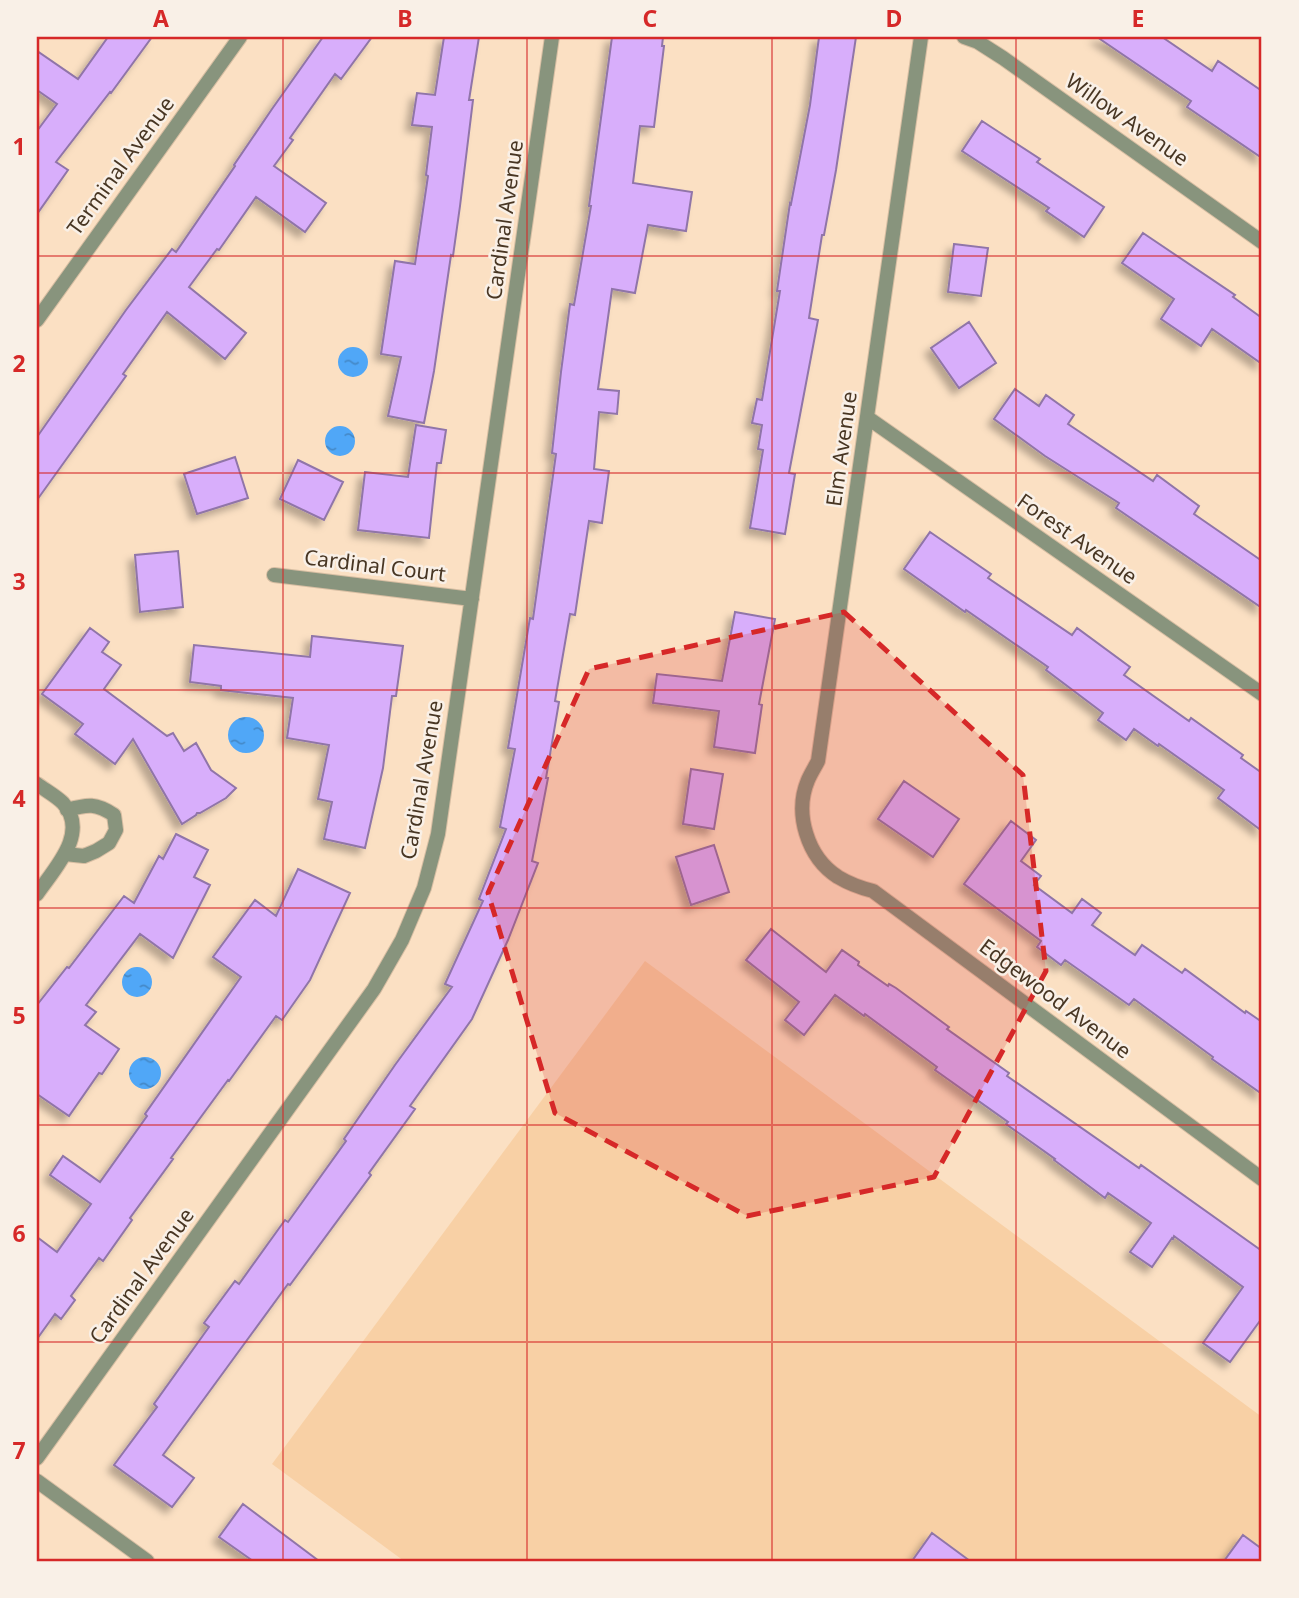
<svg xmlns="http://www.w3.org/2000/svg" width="1299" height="1598" font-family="'Noto Sans',sans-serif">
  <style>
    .built { fill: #f8d0a5 }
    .water { fill: url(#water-ripples) }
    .building { fill: #d8aefb; stroke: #9075a8; stroke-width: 2; filter: url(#shadow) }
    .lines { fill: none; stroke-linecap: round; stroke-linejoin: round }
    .street-casing { stroke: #d7bea3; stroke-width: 16 }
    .street { stroke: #88947d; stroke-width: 14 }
    .marked { fill: #d62828; fill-opacity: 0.2; stroke: #d62828; stroke-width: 5; stroke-dasharray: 14 9; stroke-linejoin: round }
    .grid { fill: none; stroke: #d62828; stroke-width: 2; stroke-opacity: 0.55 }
    .labels { text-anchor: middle; stroke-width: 5; stroke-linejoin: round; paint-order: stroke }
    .street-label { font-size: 21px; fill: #483623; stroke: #f9f0e7 }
    .neatline { fill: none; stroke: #d62828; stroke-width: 2.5 }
    .grid-label { font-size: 23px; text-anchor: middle; font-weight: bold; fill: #d62828 }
  </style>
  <defs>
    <pattern id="water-ripples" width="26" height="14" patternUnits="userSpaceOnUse" patternTransform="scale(1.75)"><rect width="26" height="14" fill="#50a7f7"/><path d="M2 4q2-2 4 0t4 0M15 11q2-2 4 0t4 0" fill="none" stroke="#4489c8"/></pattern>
    <filter id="shadow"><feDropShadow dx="-6" dy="6" stdDeviation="3.5" flood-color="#0004"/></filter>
  </defs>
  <rect width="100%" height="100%" fill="#fbe0c3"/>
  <!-- built -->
  <path class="built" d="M645,961L1262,1417V1561H404L272,1464Z"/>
  <!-- water -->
  <path class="water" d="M338 362a15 15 0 1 1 30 0a15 15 0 1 1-30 0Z
    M325 441a15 15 0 1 1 30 0a15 15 0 1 1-30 0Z
    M228 735a18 18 0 1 1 36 0a18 18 0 1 1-36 0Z
    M122 982a15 15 0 1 1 30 0a15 15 0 1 1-30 0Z
    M129 1073a16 16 0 1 1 32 0a16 16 0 1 1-32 0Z"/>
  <!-- building -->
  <path class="building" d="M108,37H152L111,93L110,92L56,162L68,170L37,214V131L57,104L37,90V51L78,79Z
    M323,37H372L341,79L335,74L290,138L293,140L274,166L326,203L305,232L256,197L219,250L217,249L189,287L246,333L225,359L167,312L123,374L126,376L37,500V437L126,310L172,249L176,252L235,166L234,165L272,109Z
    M444,37H479L469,100H473L460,206L453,256L451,255L434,371L424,423L388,416L401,357L381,354L395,261L415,264L428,176L426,175L432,127L412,125L417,93L435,95Z
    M612,37H663L662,46H664L654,127L640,126L633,183L692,192L686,231L648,225L635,293L612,289L598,389L619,391L617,414L599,412L594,469L609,471L602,523L589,521L575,615L570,614L555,701L559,702L546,778H548L532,861L538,863L508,940L472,1019L410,1106L415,1109L369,1173L371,1175L290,1285L288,1284L163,1455L194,1478L172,1507L114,1465L157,1407L154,1404L209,1327L204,1323L235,1281L239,1284L285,1220L288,1222L346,1141L344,1139L395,1065L452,987L445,984L483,901L479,899L506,829L500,827L515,749L508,748L530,618L533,619L556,454L552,453L561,372L570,304L574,305L591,206H589Z
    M819,37H856L836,170L824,235H822L809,318L818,320L789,473L795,474L785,534L750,528L763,450L758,449L762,425L752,423L757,399L762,400L780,291H777L790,203L791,204L810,105Z
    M1097,37H1162L1212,71L1218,61L1262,91V158L1187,107L1191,101Z
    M982,121L1040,159L1037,162L1104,207L1084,237L1046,211L1049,208L962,151Z
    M1143,233L1235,295L1233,297L1262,318V364L1212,329L1201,346L1161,319L1174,299L1122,263Z
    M954,244L988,248L981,296L948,292Z
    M969,322L996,363L959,388L931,348Z
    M1015,389L1039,406L1046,395L1074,415L1068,424L1153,481L1157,475L1199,506L1194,514L1262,561V608L1116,508L1119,503L1045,456L994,419Z
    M416,425L446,430L441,463H437L429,538L358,530L365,472L408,477Z
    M235,457L248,498L197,514L184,474Z
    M298,460L343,482L324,520L280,499Z
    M930,532L991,574L988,578L1072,635L1077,628L1130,667L1124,675L1189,721L1191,718L1243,755L1241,758L1262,773V831L1218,798L1224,790L1159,744L1158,746L1134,729L1126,740L1098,720L1103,713L1046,670L1048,667L966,610L965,612L904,569Z
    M178,551L183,607L140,612L135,555Z
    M735,612L775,619L759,704L762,705L755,753L714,747L719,711L653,703L657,674L722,681Z
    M90,628L109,642L102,652L121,665L104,689L167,736L173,733L184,751L196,743L211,770L236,788L226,798L200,813H197L196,815L182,824L133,739L115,764L75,734L83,724L42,694Z
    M312,636L403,646L396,696H392L383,768L365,848L324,839L332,802L318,799L329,745L287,738L293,698L221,690V686L190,682L194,645L310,657Z
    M691,769L723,774L714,829L683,824Z
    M904,781L959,819L933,857L878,819Z
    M1011,821L1036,840L1021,861L1041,876L1034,885L1072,913L1082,899L1101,913L1092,925L1135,955L1142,945L1182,973L1185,969L1245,1013L1246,1011L1262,1022V1094L1212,1059L1213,1057L1134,999L1129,1005L1065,960L1061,965L1037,947L1041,941L964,884Z
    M176,834L208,850L194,877L210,885L173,958L140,934L86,1005L96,1012L85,1025L119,1049L102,1074L99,1073L69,1116L37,1094V1005L67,967L69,968L124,896L134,903L159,856L163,859Z
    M714,845L729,892L691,905L676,857Z
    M298,869L350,893L310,980L282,1020L276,1016L229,1081L228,1080L171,1158L173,1159L130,1218L132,1220L103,1261L99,1258L71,1296L75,1300L61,1319L55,1314L37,1339V1237L57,1252L91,1204L50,1175L63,1156L100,1182L147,1116L145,1114L241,977L213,957L255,900L276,916Z
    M771,929L826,972L842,950L859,962L858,965L888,986L889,984L896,988L949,1027L947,1029L1009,1073L1007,1076L1139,1168L1141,1165L1262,1251V1318L1230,1362L1203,1343L1243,1287L1174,1236L1173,1239L1172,1238L1152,1267L1130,1252L1151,1223L1108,1193L1105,1198L1054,1160L1055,1159L1006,1124L1008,1122L935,1070L937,1067L865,1014L864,1016L835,995L804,1035L785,1020L799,1002L746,960Z
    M243,1504L319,1561H253L219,1537Z
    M932,1533L970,1561H912Z
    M1243,1535L1262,1549V1561H1224Z"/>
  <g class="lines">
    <!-- street casing -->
    <g class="street-casing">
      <path id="street" d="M921,37L818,761C815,767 811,773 808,780C794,813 807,857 838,877C848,883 861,888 873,891L1262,1179
        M964,37L978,42L1003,58L1262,242
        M37,320L240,37
        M868,418L1262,694
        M274,575L472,599
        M37,784C45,790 56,796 63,803C90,833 54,869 37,894
        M65,854L84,856L96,851L109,843L116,830L114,815C96,803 88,804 67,810
        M37,1458L374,989L402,940L424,888L438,834L552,37
        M37,1481L147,1561"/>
    </g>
    <!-- street -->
    <use href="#street" class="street"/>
  </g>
  <!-- marked area -->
  <path class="marked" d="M844,612L1023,775L1046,971L934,1177L747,1216L555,1113L488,893L589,669Z"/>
  <!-- grid -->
  <path class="grid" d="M283,37V1561M527,37V1561M772,37V1561M1016,37V1561M37,256H1262M37,473H1262M37,690H1262M37,908H1262M37,1125H1262M37,1342H1262"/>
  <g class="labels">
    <!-- street labels -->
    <g class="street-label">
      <text transform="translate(1127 120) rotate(35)" y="7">Willow Avenue</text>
      <text transform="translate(121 166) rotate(-54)" y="7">Terminal Avenue</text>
      <text transform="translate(505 220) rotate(-82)" y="7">Cardinal Avenue</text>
      <text transform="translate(842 449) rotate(-82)" y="7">Elm Avenue</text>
      <text transform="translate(1077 539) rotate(35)" y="7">Forest Avenue</text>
      <text transform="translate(375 566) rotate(7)" y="7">Cardinal Court</text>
      <text transform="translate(422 780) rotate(-80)" y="7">Cardinal Avenue</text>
      <text transform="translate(1055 999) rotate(37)" y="7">Edgewood Avenue</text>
      <text transform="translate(142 1276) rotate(-54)" y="7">Cardinal Avenue</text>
    </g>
  </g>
  <!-- border -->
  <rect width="1299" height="1598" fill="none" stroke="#f9f0e7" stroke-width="77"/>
  <rect x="38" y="38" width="1222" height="1522" class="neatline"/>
  <g class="grid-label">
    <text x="161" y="27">A</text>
    <text x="405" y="27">B</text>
    <text x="650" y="27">C</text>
    <text x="894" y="27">D</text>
    <text x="1138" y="27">E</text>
    <text x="19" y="155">1</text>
    <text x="19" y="372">2</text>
    <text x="19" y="590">3</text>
    <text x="19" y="807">4</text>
    <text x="19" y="1024">5</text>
    <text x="19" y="1242">6</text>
    <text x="19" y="1459">7</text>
  </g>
</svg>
